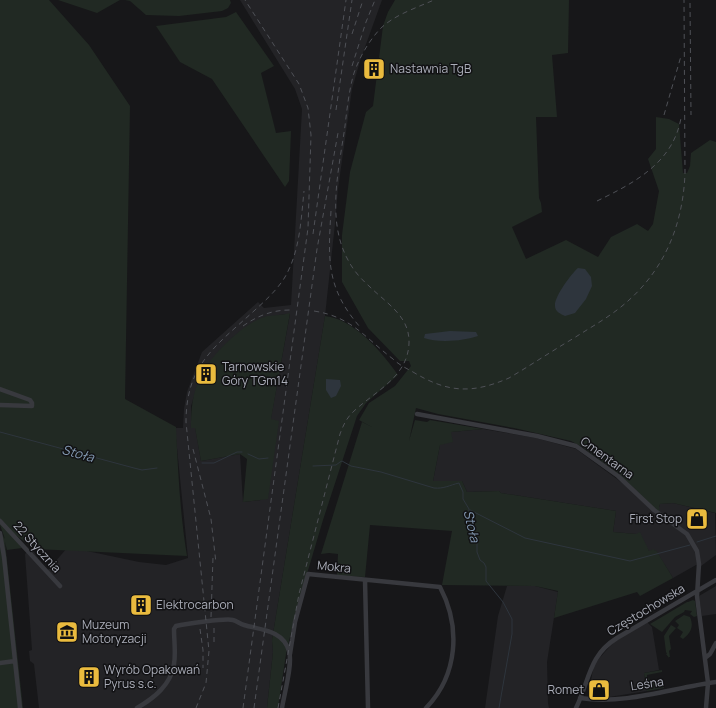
<svg xmlns="http://www.w3.org/2000/svg" width="716" height="708" font-family="Manrope,sans-serif">
  <style>
    .built { fill: #232326; fill-rule: evenodd }
    .green { fill: #212923 }
    .water { fill: #2e353d }
    .lines { fill: none; stroke-linecap: round; stroke-linejoin: round }
    .stream { stroke: #2e353d; stroke-width: 1 }
    .minor { stroke: #38393e; stroke-width: 4.5 }
    .rail { stroke: #4f5157; stroke-width: 1; stroke-dasharray: 5 4; stroke-linecap: butt }
    .labels { text-anchor: middle; stroke-width: 3; stroke-linejoin: round; paint-order: stroke }
    .poi-label { font-size: 12px; fill: #aaadb8; stroke: #121214; text-anchor: start }
    .street-label { font-size: 12px; fill: #aaadb8; stroke: #121214 }
    .water-label { font-size: 13px; font-style: italic; fill: #8399b2; stroke: #121214 }
  </style>
  <rect width="100%" height="100%" fill="#171719"/>
  <!-- built -->
  <path class="built" d="M240,0H382L360,61L352,89L338,189L335,224L325,316L272,640L273,652L267,708H39L34,664L30,661L29,651L32,650L25,554L31,548L47,571L68,547L139,562L166,565L188,558L175,428H183L184,409L187,392L202,352L258,302L264,308L291,305L302,109L295,89ZM290,314L268,434L267,456L261,500L243,502L240,454L201,461L195,427H191V406L199,381L201,377L207,379L211,369L206,367L279,315Z
    M483,429L536,438L576,449L621,482L659,507L660,504L673,503L715,513L716,555L701,566L696,565L673,578L656,551H649L636,534L613,532L616,511L501,493L499,491L467,492L462,481H433L440,445L451,432Z
    M507,586H535L558,592L547,662L548,703L549,708H485L498,616Z
    M716,586V614L702,616L699,596Z
    M647,622L652,627L659,670L644,673L647,691L609,697H591L590,686L594,664L614,642Z"/>
  <!-- green -->
  <path class="green" d="M0,0H49L89,45L130,106L125,399L176,427C178,471 180,513 187,556L35,549L7,529L22,548L7,550L5,542L23,708H0V531L5,539L0,525Z
    M58,0H120L97,13Z
    M125,0H230L231,3L228,8L222,11L179,16L146,15L130,1Z
    M395,0H569L568,53L552,55L557,117H536L539,198L541,203L542,212L512,227L526,259L566,240L598,257L611,237L637,224L648,231L653,224L659,191L648,159L656,149V117L669,119L679,124L683,173H687L690,166L691,153L710,140L716,142V513L673,503L660,504L659,507L660,512L658,511L620,475L582,447L571,441L514,428L438,414L416,408L409,441L415,420L427,422L430,420L483,429L451,432L453,442L440,445L433,481H462L467,492L499,491L501,493L616,511L613,532L636,534L640,532L649,551L654,549L655,551L656,550L673,578L640,596L637,592L554,618L558,591L535,586L442,585L452,531L370,525L365,577L337,576L338,554L329,553L321,554L362,422L372,427L359,420L369,403L395,386L411,366L409,361H400L368,328L342,282V235L350,172L366,112L373,106L383,26L388,12Z
    M236,12L274,66L261,73L276,133L291,131L289,181L285,187L212,79L180,62L156,26L226,17Z
    M290,313L271,419L279,421L268,499L243,502L247,459L240,454L201,461L195,428H191C191,410 192,392 201,377L207,379L211,370L206,367C218,349 246,321 268,316C275,315 283,315 290,313Z
    M325,316C354,319 382,352 398,375L366,403L357,416L323,520L296,611L286,654L278,708H267L273,652L272,640Z
    M693,600L695,601L697,616L694,617L690,614L692,611L685,610L684,612L675,617L662,632L650,624L687,602H688Z
    M684,615L690,617C694,626 691,633 683,639L680,637L683,632L677,628L679,625L675,621Z
    M671,625L676,628L669,636L671,649L669,651L670,657H668L670,659L666,654H667L666,652L664,636Z
    M662,670V672L647,675V677L649,678L651,683L658,681L664,685V688L647,691L644,673Z"/>
  <!-- water -->
  <path class="water" d="M578,268L585,269L591,277L592,286L586,299L575,313L565,316C561,314 555,312 555,306C554,297 572,273 578,268Z
    M450,331L476,332L478,336C464,341 438,343 424,338L425,334Z
    M326,379L340,380L341,386L336,396L331,398L326,390Z"/>
  <g class="lines">
    <!-- stream -->
    <path class="stream" d="M0,432L134,468L142,470L157,468
      M248,454L259,459L268,458
      M202,463H214L237,452H242
      M313,466L336,465L340,462L342,461L351,466L381,472L434,488C444,489 450,485 459,483L463,492V499L469,509V521L477,541V552L480,560L484,563L486,567V581L503,602L512,619V634L499,708
      M470,510L525,538L630,561L690,545
      M697,542L716,536"/>
    <!-- minor -->
    <path class="minor" d="M0,389L30,400L32,403V406L0,405
      M417,414L537,436L576,446L618,476L654,510L687,534L697,551L699,564L697,596L708,683L706,708
      M0,521L60,586
      M0,533L4,557L20,708
      M365,580L368,708
      M290,654L295,622L308,574L440,587C461,627 458,675 426,708
      M705,658L710,654L716,643
      M0,663L15,661
      M580,698C626,705 671,688 716,682
      M137,708C154,698 171,685 174,664C176,653 174,641 174,629L176,626C184,624 226,618 233,620C237,621 240,624 244,625C261,630 283,630 289,651C293,663 284,695 282,708
      M576,708C590,680 588,656 617,638L716,580"/>
    <!-- rail -->
    <path class="rail" d="M690,3L691,115
      M352,34L363,0
      M352,66L366,22L375,0
      M336,110L352,0
      M664,115L681,56
      M597,201C634,183 673,163 681,118
      M331,211C328,259 326,288 360,327
      M313,234L346,0
      M314,311C352,317 364,337 393,359C399,365 406,368 413,372C448,393 472,394 509,378C531,365 552,351 574,338C588,329 604,320 617,310C662,276 683,228 685,173L684,0
      M243,326C257,316 272,310 290,310
      M193,449L211,519L216,563
      M211,617L213,557
      M200,629L203,650V668
      M214,642V627
      M196,708L206,683L209,651L186,422C186,364 216,346 255,310C266,300 277,290 285,277C300,251 301,220 304,191
      M243,708L308,228L311,135L308,108L299,84L245,0
      M254,708L317,249L338,133
      M278,708L299,594L340,434C343,426 346,419 352,413C373,392 408,378 409,343C410,316 386,303 369,286C361,279 353,270 348,260C326,220 339,169 345,126C347,109 349,90 354,73C360,56 369,41 380,29C394,15 416,8 434,0"/>
  </g>
  <!-- icons -->
  <defs>
    <g id="building-square" transform="scale(1.15)"><rect x="-9" y="-9" width="18" height="18" rx="4" fill="#eabb3e" stroke="#121214"/><path d="M-4-6H4V6H1V3H-1V6H-4ZM-2.5-4.3h1.7v1.8h-1.7ZM.8-4.3h1.7v1.8H.8ZM-2.5-1h1.7V.8h-1.7ZM.8-1h1.7V.8H.8Z" fill="#111"/></g>
    <g id="shop-square" transform="scale(1.15)"><rect x="-9" y="-9" width="18" height="18" rx="4" fill="#eabb3e" stroke="#121214"/><path d="M-5-2.5h2.3a2.7 3.5 0 0 1 5.4 0H5L5.5 6h-11ZM-1.5-2.5h3a1.5 2.3 0 0 0-3 0Z" fill="#111"/></g>
    <g id="museum-square" transform="scale(1.15)"><rect x="-9" y="-9" width="18" height="18" rx="4" fill="#eabb3e" stroke="#121214"/><path d="M0-6L6-3V-2H-6V-3ZM-5-1h2V3h-2ZM-1-1h2V3h-2ZM3-1h2V3H3ZM-6 4H6V6H-6Z" fill="#111"/></g>
  </defs>
  <g fill-rule="evenodd">
    <use href="#building-square" x="374" y="69"/>
    <use href="#building-square" x="206" y="374"/>
    <use href="#shop-square" x="697" y="519"/>
    <use href="#building-square" x="141" y="605"/>
    <use href="#museum-square" x="67" y="632"/>
    <use href="#building-square" x="89" y="677"/>
    <use href="#shop-square" x="599" y="690"/>
  </g>
  <g class="labels">
    <!-- poi labels -->
    <g class="poi-label">
      <text x="390" y="73">Nastawnia TgB</text>
      <text x="222" y="371">Tarnowskie<tspan x="222" dy="14">Góry TGm14</tspan></text>
      <text x="682" y="523" text-anchor="end">First Stop</text>
      <text x="156" y="609">Elektrocarbon</text>
      <text x="82" y="629">Muzeum<tspan x="82" dy="14">Motoryzacji</tspan></text>
      <text x="104" y="674">Wyrób Opakowań<tspan x="104" dy="14">Pyrus s.c.</tspan></text>
      <text x="584" y="694" text-anchor="end">Romet</text>
    </g>
    <!-- street labels -->
    <g class="street-label">
      <text transform="translate(607 458) rotate(36)" y="4">Cmentarna</text>
      <text transform="translate(37 547) rotate(48)" y="4">22 Stycznia</text>
      <text transform="translate(334 567) rotate(6)" y="4">Mokra</text>
      <text transform="translate(646 610) rotate(-31)" y="4">Częstochowska</text>
      <text transform="translate(647 684) rotate(-9)" y="4">Leśna</text>
    </g>
    <!-- water labels -->
    <g class="water-label">
      <text transform="translate(78 453) rotate(15)" y="5">Stoła</text>
      <text transform="translate(472 526) rotate(77)" y="5">Stoła</text>
    </g>
  </g>
</svg>
